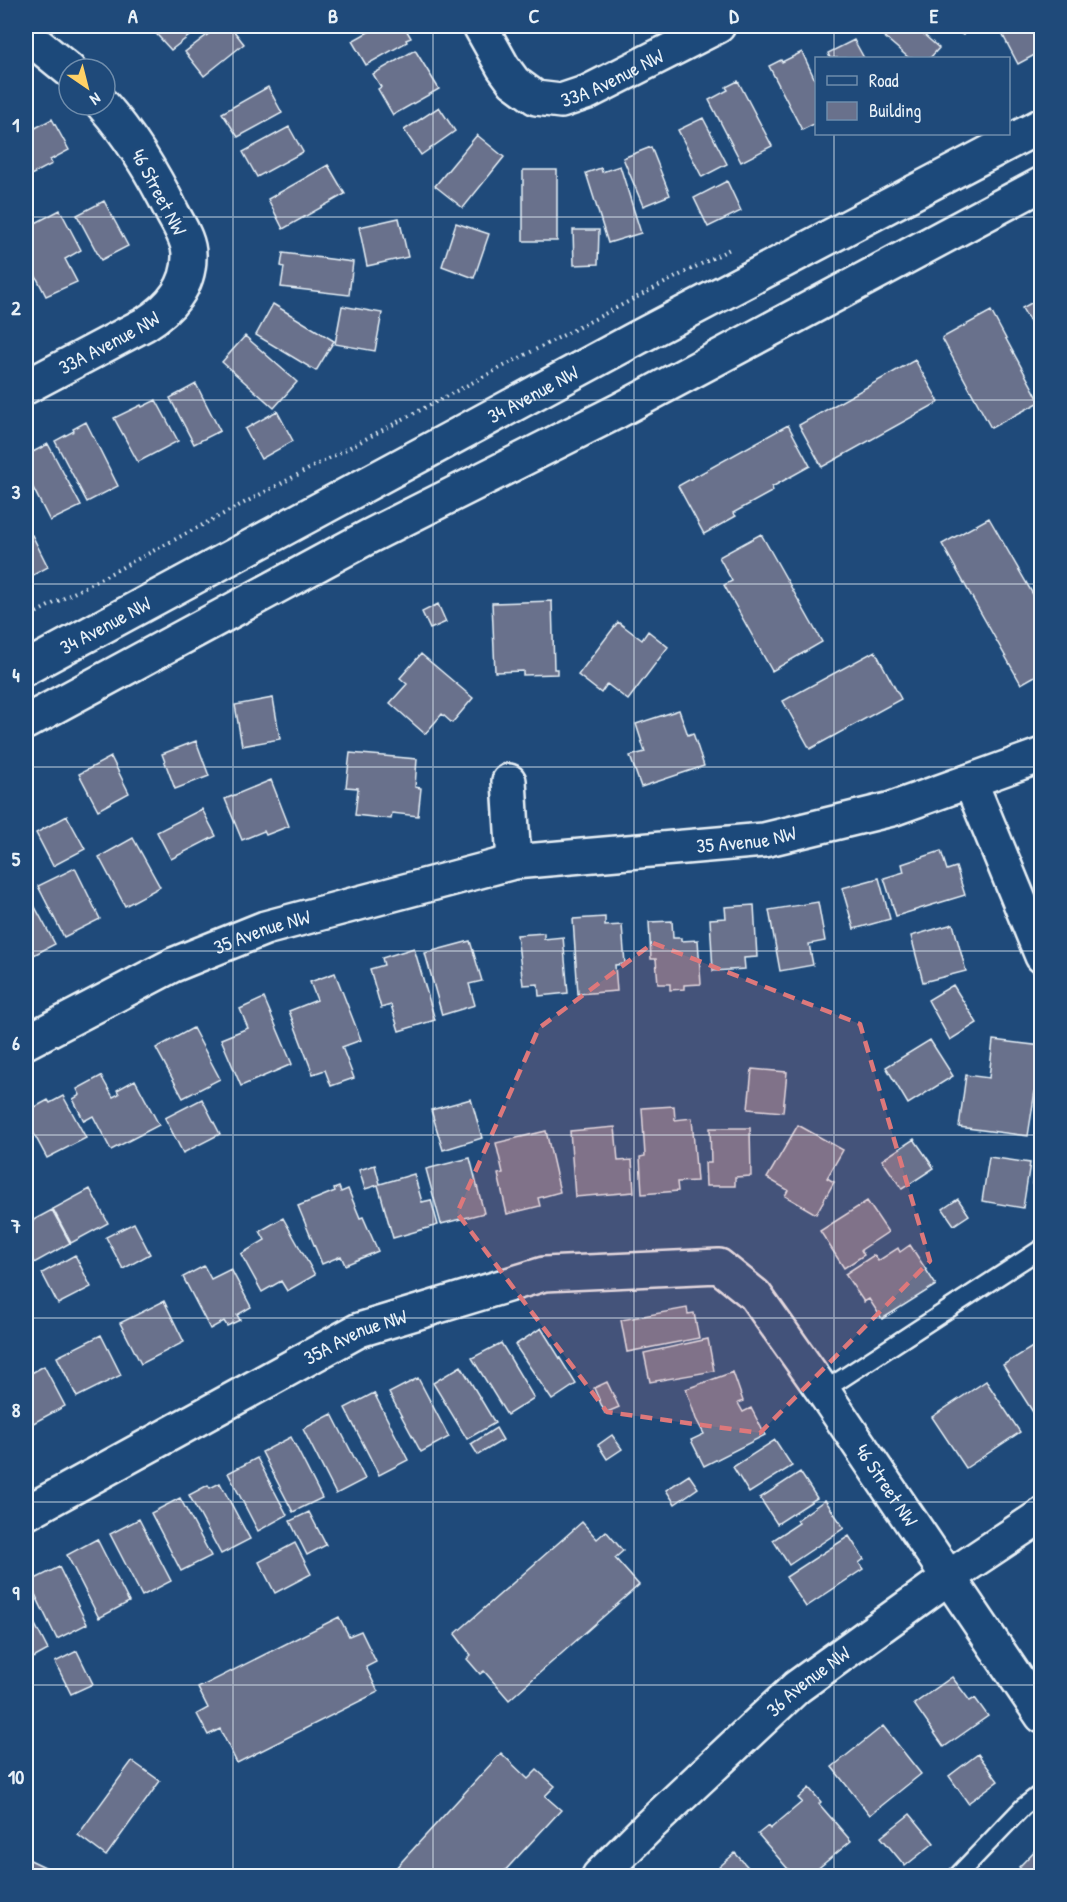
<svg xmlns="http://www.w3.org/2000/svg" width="1067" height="1902" font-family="'Patrick Hand',sans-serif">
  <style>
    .building { fill: #69718c; stroke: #e8f1f8; stroke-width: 1.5 }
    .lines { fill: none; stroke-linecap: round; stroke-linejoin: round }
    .service-casing { stroke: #e8f1f8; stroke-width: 21 }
    .minor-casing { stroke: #e8f1f8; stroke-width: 38 }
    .tertiary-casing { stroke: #e8f1f8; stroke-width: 38 }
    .secondary-casing { stroke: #e8f1f8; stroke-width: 38 }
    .path { stroke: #e8f1f8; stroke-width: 4; stroke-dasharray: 1.5 4.5; stroke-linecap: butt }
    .service { stroke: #1f4a7a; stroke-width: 16 }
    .minor { stroke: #1f4a7a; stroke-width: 33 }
    .tertiary { stroke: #1f4a7a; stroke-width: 33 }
    .secondary { stroke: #1f4a7a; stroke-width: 33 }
    .marked { fill: #dd787b; fill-opacity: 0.2; stroke: #dd787b; stroke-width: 4.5; stroke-dasharray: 12 8; stroke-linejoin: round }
    .grid { fill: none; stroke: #e8f1f8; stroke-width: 1.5; stroke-opacity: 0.55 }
    .labels { text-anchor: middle; stroke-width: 6; stroke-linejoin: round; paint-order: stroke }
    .street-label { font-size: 20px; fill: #e8f1f8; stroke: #1f4a7a }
    .neatline { fill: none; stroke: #e8f1f8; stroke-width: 2 }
    .grid-label { font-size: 20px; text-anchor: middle; font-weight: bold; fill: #e8f1f8 }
  </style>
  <rect width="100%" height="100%" fill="#1f4a7a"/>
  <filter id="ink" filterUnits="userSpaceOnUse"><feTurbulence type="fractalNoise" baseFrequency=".0167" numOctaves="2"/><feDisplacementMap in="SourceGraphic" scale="12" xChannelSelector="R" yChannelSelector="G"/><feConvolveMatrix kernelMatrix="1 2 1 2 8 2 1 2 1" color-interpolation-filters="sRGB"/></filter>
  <g filter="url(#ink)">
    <!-- building -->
    <path class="building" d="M149,26H202L171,50Z
      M219,26H230L244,44L204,76L185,52Z
      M379,26H404L411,38L406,40L407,42L366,65L352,41Z
      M889,26H914L939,48L930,58H909L881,34Z
      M948,26H968L963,35Z
      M998,26H1041L1042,51L1018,64Z
      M854,40L864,58H830L828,53Z
      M415,50L439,89L393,115L378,89L381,87L373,74Z
      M802,52L816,82V123L802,130L769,66L781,60L782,62Z
      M738,81L772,146L741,162L709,100L728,90L726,87Z
      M268,87L282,113L238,137L222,113Z
      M439,107L455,131L421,155L404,130Z
      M703,118L727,164L702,177L678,130Z
      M52,119L69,150L50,160L52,164L31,175L29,170L26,172V133Z
      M289,127L303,152L257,177L243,152Z
      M477,135L504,157L463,208L435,186Z
      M651,147L670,195L643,206L623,158Z
      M328,165L345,194L283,229L268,199Z
      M620,166L641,233L608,243L586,173L601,168L602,172Z
      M523,170H557V241H523Z
      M727,181L741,211L708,227L694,198Z
      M104,201L128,246L101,260L77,215Z
      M60,210L81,250L65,259L77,282L46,296L26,257V228Z
      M399,218L408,257L367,266L359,227Z
      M456,223L489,234L474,278L442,266Z
      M573,230H599L598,264L574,265Z
      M283,253L353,262L349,295L281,287L284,267L281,266Z
      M1042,297V343L1022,308Z
      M273,304L334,341L316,371L256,335Z
      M342,306L382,313L375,351L335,344Z
      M991,311L1040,402L991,428L942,338Z
      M245,336L297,382L274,408L222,362Z
      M915,360L939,402L822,467L799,425Z
      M196,384L220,431L194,444L170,398Z
      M156,400L178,441L138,462L114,418L141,405L142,407Z
      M277,411L293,441L261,459L245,429Z
      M86,422L118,486L87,502L55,441L74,431L73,429Z
      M788,425L810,466L772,487L773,491L733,513L736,516L704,534L678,486Z
      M48,444L81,506L50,521L26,474V453L29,450L31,453Z
      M989,518L1042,610V672L1021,684L942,544Z
      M761,534L822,642L772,671L724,585L732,581L719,557Z
      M32,535L48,567L26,579V539Z
      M552,601L554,669H557V674L523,675V671L495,672L492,603Z
      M438,604L446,622L430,629L422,612Z
      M618,622L642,640L648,631L668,647L628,700L607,684L601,693L578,675Z
      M875,651L901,699L810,749L783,701Z
      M421,654L473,698L452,723L442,714L425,734L390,703L407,684L400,678Z
      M273,698L280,739L242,746L235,705Z
      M679,710L688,735L693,733L704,766L641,787L630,756L645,752L636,724Z
      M196,741L209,776L175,789L162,754Z
      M350,753L417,759L415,787L421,788L418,816L392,813L391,819L355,815L358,788L346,787Z
      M111,757L129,793L98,810L79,774Z
      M271,780L289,826L266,835L264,831L242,840L225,799Z
      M202,809L216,836L171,859L157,832Z
      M67,816L85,849L53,866L36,833Z
      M133,838L160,887L125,906L99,857Z
      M941,851L947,870L956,867L965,895L896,916L884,878L904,872L902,864Z
      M75,868L100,919L64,937L38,886Z
      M879,878L890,919L854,929L842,888Z
      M28,894L55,944L26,959V895Z
      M818,902L825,941L809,944L813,965L780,971L769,910Z
      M754,905L757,957L744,958L745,969L713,971L710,919L726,918L725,907Z
      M605,917V926L622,925L625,964L615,965L617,991L578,994L573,919Z
      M672,921L673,938H681V941L698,940L701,984L684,985V989L670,990V984H658L656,959H651L649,922Z
      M953,924L966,971L923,982L911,936Z
      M544,933V939L563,937L568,993L539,996L538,984L523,985L517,935Z
      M470,941L482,981L469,984L475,1005L442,1015L425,953Z
      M414,948L435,1020L399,1031L391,1005L381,1008L370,969L384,965L382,958Z
      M335,973L361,1040L342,1047L354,1078L331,1086L325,1070L313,1074L289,1011L317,1000L310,982Z
      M953,985L977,1023L950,1040L928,1000Z
      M264,998L292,1064L241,1086L221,1039L248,1028L240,1009Z
      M193,1028L220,1079L183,1098L156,1048Z
      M930,1040L953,1076L908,1104L886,1067Z
      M993,1040L1042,1046L1028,1136L959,1127L966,1075L989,1078Z
      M752,1069L787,1072L783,1112L748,1109Z
      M101,1076L113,1097L119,1094L117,1090L135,1080L159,1125L111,1150L93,1116L84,1121L73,1099L80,1095L77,1089Z
      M63,1096L86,1138L47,1158L26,1119V1112L48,1100L50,1103Z
      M202,1099L220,1134L183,1153L165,1118Z
      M471,1099L482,1138L443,1150L431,1110Z
      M674,1106L675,1120L692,1118L697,1181L677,1182L678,1191L642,1194L640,1157L645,1156L642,1108Z
      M798,1125L843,1150L827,1178L834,1182L816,1214L785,1196L788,1190L767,1178Z
      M615,1127L618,1161L632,1160L634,1192L575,1197L570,1131Z
      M710,1128H750L751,1176L735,1177V1186H706L705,1163H711Z
      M546,1131L560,1192L538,1198L540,1206L507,1214L498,1174L503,1173L496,1143Z
      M914,1139L934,1168L902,1189L882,1160Z
      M1038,1144L1042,1145V1185L1032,1184Z
      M989,1157L1030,1163L1023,1208L982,1201Z
      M470,1158L484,1213L441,1224L426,1169Z
      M375,1165L380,1184L414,1174L422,1202L431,1200L438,1225L393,1238L378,1185L365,1189L359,1170Z
      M339,1187L341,1192L348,1189L360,1218L363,1217L378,1251L345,1265L341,1256L322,1264L298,1206L335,1191L334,1189Z
      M90,1189L108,1223L71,1243L53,1209Z
      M958,1199L969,1215L954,1225L943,1209Z
      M867,1201L888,1232L861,1250L864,1255L844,1268L820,1231Z
      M52,1210L70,1243L34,1263L26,1246V1224Z
      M283,1218L315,1275L287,1291L281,1281L262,1292L241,1254L265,1240L260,1231Z
      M134,1223L150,1254L123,1269L106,1237Z
      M910,1245L936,1285L882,1319L869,1299L864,1302L845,1274L874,1255L878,1261L898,1248L900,1252Z
      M75,1255L91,1287L58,1304L42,1273Z
      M204,1266L211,1279L231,1269L251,1307L237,1315L240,1320L227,1326L224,1321L210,1329L183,1277Z
      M164,1301L184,1342L141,1364L120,1323Z
      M687,1308L688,1314L694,1313L699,1338L627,1352L621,1320Z
      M541,1328L576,1384L552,1400L515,1345Z
      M101,1335L121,1375L77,1397L57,1357Z
      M708,1339L714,1371L650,1382L644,1353Z
      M1042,1341V1418L1038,1420L1003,1365Z
      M501,1343L534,1398L507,1415L472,1358Z
      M44,1366L65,1406L26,1427V1376Z
      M461,1366L495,1423L467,1439L433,1383Z
      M733,1372L743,1401L738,1403L743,1412L751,1408L765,1435L704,1466L691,1440L704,1434L696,1419L686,1389Z
      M418,1378L449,1437L421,1452L389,1393Z
      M986,1381L1020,1432L966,1468L932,1417Z
      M607,1382L619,1407L605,1413L594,1388Z
      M374,1393L408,1460L379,1475L345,1408Z
      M332,1414L365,1479L336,1494L303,1429Z
      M496,1428L503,1440L478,1455L471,1444Z
      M612,1435L622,1449L607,1459L598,1445Z
      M291,1437L322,1498L293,1512L262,1452Z
      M775,1440L792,1466L749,1493L733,1467Z
      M257,1458L287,1515L258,1531L228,1473Z
      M800,1472L817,1498L777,1524L760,1498Z
      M689,1475L698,1488L675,1504L666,1490Z
      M220,1483L250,1539L221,1554L189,1495L208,1485L210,1488Z
      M180,1498L211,1556L181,1571L151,1513Z
      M825,1500L844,1528L789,1565L773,1540L799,1523L797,1520Z
      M309,1512L326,1545L307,1555L290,1521Z
      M139,1519L171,1581L142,1596L110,1534Z
      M582,1522L597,1539L606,1531L623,1551L615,1558L639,1585L509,1700L484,1671L480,1674L467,1659L471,1655L455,1634Z
      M849,1536L864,1559L859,1563L863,1569L806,1607L786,1577Z
      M97,1539L129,1602L99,1618L67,1555Z
      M295,1543L311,1574L275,1593L259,1562Z
      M59,1567L87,1624L57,1639L29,1582Z
      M26,1607L48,1650L26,1662Z
      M339,1617L349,1636L361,1631L376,1662L366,1667L378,1692L237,1763L220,1729L208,1735L197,1714L208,1708L198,1688Z
      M77,1651L93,1684L71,1694L55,1662Z
      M952,1677L970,1701L975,1698L988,1716L944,1747L914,1704Z
      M883,1726L921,1774L870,1815L832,1767Z
      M501,1753L528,1779L537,1770L555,1786L545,1796L561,1810L500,1876H401L394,1870Z
      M978,1754L998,1781L968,1803L949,1776Z
      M132,1761L160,1781L106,1856L78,1835Z
      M809,1788L821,1802L819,1804L851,1841L809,1876H794L758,1834L768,1826L770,1829L802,1802L798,1798Z
      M910,1814L934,1843L905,1866L881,1837Z
      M1042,1843V1876H1029L1019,1867Z
      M735,1853L756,1876H709Z
      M26,1858L64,1876H26Z"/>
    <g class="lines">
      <!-- service casing -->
      <g class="service-casing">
        <path id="service" d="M823,1391L1042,1248
          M957,1876L1023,1807L1042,1792"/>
      </g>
      <!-- minor casing -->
      <g class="minor-casing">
        <g id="minor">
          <path id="s1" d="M480,26L503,67L514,82L536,98L561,101L588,92L718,26"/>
          <path d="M26,35L69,70"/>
          <path id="s2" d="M26,387L145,324C169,309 189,287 189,257C190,242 180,227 173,214C154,175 132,138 103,105"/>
          <path d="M509,781L514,862"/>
          <path d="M970,781L1042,956"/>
          <path id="s3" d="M26,1042L173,965L265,928L514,862L764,840L892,809L1042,755"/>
          <path id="s4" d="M26,1513L359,1330L544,1274L719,1266L755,1295L823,1391L1042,1716"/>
        </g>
      </g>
      <!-- tertiary casing -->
      <g class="tertiary-casing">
        <g id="tertiary">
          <path id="s5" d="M599,1876L650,1825L797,1687L949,1577L1042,1515"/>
        </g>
      </g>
      <!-- secondary casing -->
      <g class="secondary-casing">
        <g id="secondary">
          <path id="s6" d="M26,668L637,338L1042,125"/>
          <path d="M26,722L368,537L618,411L1042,184"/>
        </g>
      </g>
      <!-- path -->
      <path class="path" d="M26,618L500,368L732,248"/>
      <!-- service -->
      <use href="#service" class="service"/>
      <!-- minor -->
      <use href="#minor" class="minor"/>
      <!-- tertiary -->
      <use href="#tertiary" class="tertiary"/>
      <!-- secondary -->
      <use href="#secondary" class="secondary"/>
    </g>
  </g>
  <!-- marked area -->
  <path class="marked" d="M653,943L860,1024L930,1261L760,1433L607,1412L457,1213L539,1028Z"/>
  <!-- grid -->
  <path class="grid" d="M233,26V1876M433,26V1876M634,26V1876M834,26V58M834,134V1876M26,217H1042M26,400H1042M26,584H1042M26,767H1042M26,951H1042M26,1135H1042M26,1318H1042M26,1502H1042M26,1685H1042"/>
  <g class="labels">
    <!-- street labels -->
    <g class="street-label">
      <text dy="7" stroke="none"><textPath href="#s1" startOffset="174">33A Avenue NW</textPath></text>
      <text transform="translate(159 192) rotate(62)" y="7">46 Street NW</text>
      <text dy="7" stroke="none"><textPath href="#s2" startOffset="94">33A Avenue NW</textPath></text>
      <text dy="7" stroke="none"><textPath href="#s6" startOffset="576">34 Avenue NW</textPath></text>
      <text dy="7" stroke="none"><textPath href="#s6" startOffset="90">34 Avenue NW</textPath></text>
      <text dy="7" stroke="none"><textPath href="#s3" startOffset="756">35 Avenue NW</textPath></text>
      <text dy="7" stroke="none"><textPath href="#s3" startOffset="261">35 Avenue NW</textPath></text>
      <text dy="7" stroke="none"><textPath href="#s4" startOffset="374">35A Avenue NW</textPath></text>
      <text dy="7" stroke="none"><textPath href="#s4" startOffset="1026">46 Street NW</textPath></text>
      <text dy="7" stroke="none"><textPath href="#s5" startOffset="286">36 Avenue NW</textPath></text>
    </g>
  </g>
  <!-- margin -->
  <rect width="1067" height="1902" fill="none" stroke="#1f4a7a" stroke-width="66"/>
  <!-- legend -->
  <rect x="815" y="57" width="195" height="78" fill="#1f4a7a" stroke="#6f8dac" stroke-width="1.5"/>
  <rect x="827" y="76" width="30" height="9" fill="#1f4a7a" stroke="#6f8dac" stroke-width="1.5"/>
  <text x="869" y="87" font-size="18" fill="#e8f1f8">Road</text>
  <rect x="827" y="102" width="30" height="18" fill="#69718c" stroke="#6f8dac" stroke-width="1.5"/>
  <text x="869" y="117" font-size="18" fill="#e8f1f8">Building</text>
  <!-- north arrow -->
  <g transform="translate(87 87) rotate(145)"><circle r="28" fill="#1f4a7a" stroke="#6f8dac" stroke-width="1.5"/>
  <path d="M0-4.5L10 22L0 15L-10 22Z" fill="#ffd166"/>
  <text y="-9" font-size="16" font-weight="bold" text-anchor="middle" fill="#e8f1f8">N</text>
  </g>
  <rect x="33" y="33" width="1001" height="1836" class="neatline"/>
  <g class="grid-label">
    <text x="133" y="23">A</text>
    <text x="333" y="23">B</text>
    <text x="534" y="23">C</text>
    <text x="734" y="23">D</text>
    <text x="934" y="23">E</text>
    <text x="16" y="132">1</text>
    <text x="16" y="315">2</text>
    <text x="16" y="499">3</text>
    <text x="16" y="682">4</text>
    <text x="16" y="866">5</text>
    <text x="16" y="1050">6</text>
    <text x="16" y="1233">7</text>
    <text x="16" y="1417">8</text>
    <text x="16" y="1600">9</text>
    <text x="16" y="1784">10</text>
  </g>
</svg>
